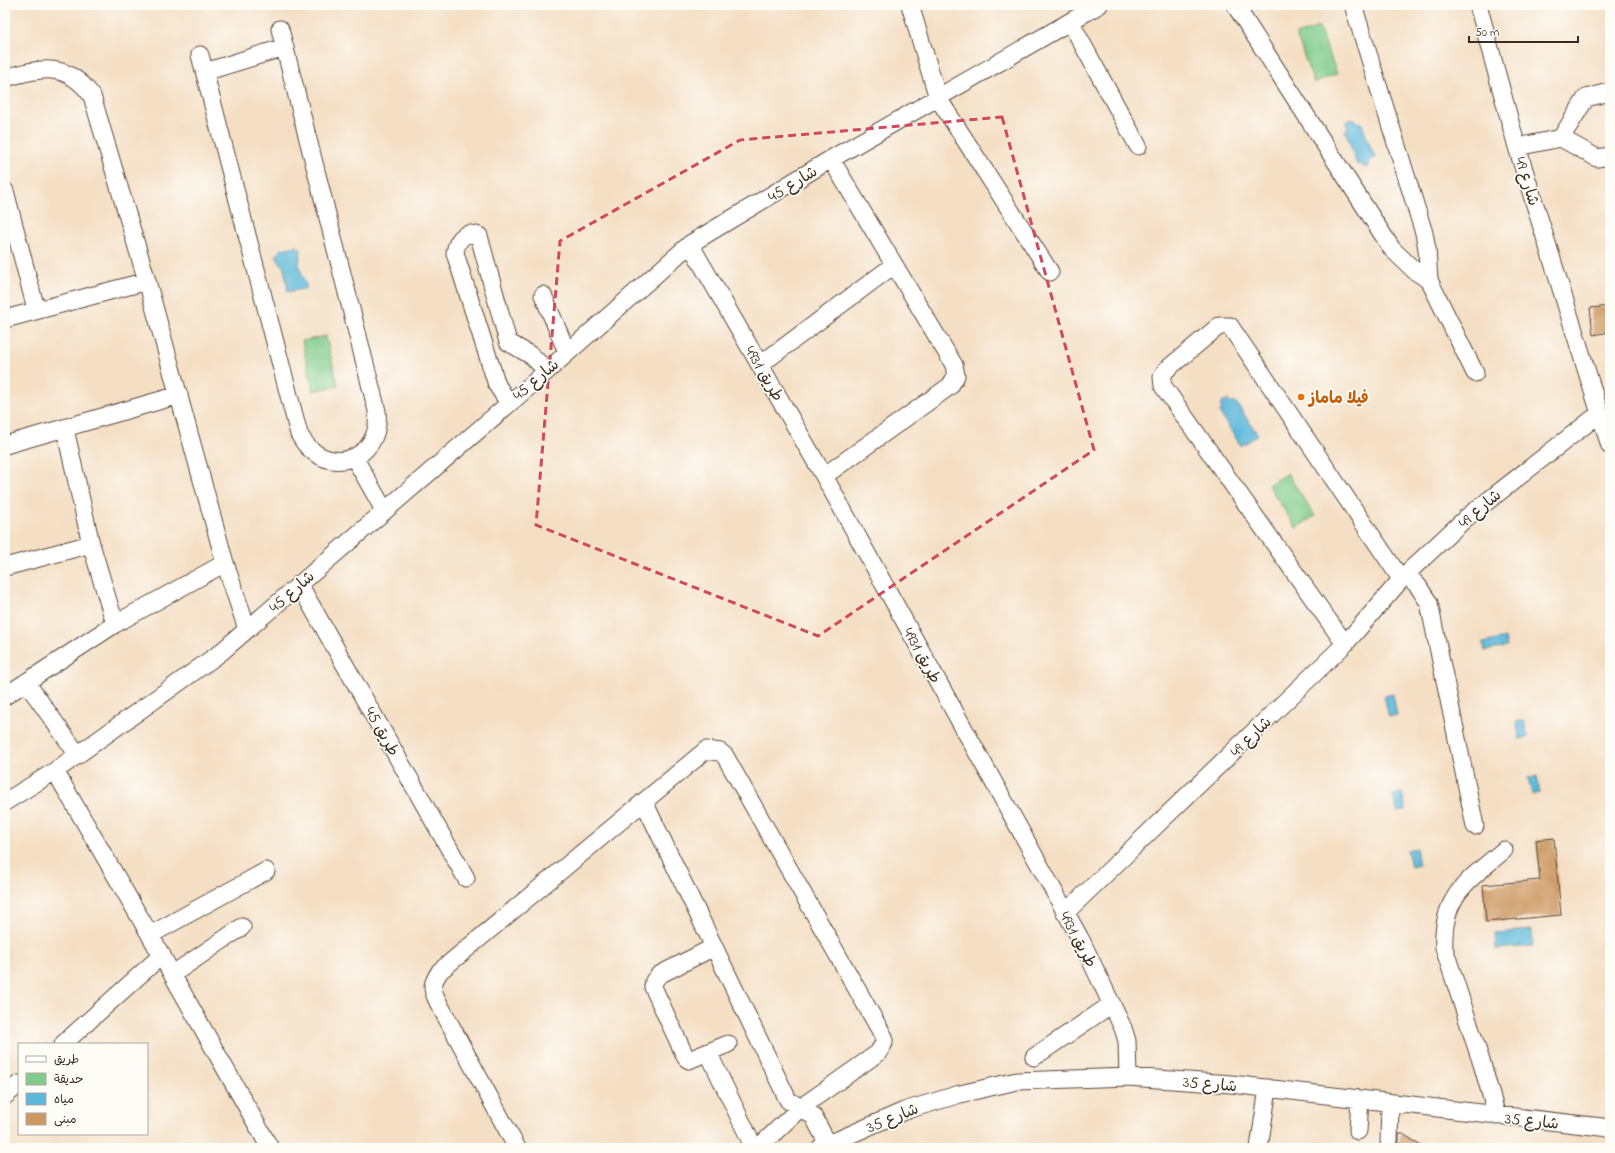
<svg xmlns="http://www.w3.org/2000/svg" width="1615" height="1153" font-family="'Indie Flower','Playpen Sans Arabic',sans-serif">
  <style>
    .green { fill: #81cc8b; stroke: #5e7b54 }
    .water { fill: #5cb8da; stroke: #4c717c }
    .building { fill: #cc9962 }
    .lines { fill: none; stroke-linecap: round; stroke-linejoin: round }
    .minor-casing { stroke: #574537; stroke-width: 19 }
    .minor { stroke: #fff; stroke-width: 17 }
    .marked { fill: none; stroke: #d1495b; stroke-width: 3; stroke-dasharray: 8 5; stroke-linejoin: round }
    .food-dot { fill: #e8710a; stroke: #fdfcf7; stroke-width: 1.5 }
    .labels { text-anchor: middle; stroke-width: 3.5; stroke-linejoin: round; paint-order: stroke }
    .street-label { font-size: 16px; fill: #3b2a1e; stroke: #fdfcf7 }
    .food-label { font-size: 16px; font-weight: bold; fill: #c56008; stroke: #fdfcf7; text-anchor: start }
  </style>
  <rect width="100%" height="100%" fill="#fdfcf7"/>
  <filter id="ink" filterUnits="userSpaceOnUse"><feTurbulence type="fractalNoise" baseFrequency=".025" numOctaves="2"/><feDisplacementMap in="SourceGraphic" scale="8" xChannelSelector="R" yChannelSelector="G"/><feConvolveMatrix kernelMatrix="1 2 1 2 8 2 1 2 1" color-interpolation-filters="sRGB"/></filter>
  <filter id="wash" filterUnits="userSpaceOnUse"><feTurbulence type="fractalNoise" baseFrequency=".012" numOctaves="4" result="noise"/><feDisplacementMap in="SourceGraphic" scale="16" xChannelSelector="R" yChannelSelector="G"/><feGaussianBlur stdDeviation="0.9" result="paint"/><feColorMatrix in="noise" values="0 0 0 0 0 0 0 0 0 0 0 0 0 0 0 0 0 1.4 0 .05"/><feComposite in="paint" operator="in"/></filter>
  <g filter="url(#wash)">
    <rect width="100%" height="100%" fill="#f4dfc4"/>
    <!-- green -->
    <path class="green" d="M1319,27L1337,74L1314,83L1296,35Z
      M326,336L338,386L313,391L302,341Z
      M1287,473L1315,516L1296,528L1268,485Z"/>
    <!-- water -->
    <path class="water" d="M1350,119H1355L1357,123L1361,122L1375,158L1371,159L1368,168L1363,167L1361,163L1357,165L1345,130L1348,129L1346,123Z
      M296,246L301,249L299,266L307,288L288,292L284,268L276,256L281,249Z
      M1228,400L1231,404L1235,401L1258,435L1241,446L1219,412L1222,410L1220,405L1223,401Z
      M1505,638L1507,647L1485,651L1483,643Z
      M1393,694L1397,715L1389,717L1384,696Z
      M1524,720L1528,737L1520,739L1516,722Z
      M1537,776L1540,793L1532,795L1528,778Z
      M1402,793L1406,810L1397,812L1393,795Z
      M1416,848L1419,865L1411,867L1407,850Z
      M1532,930L1533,946L1496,949L1495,933Z"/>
    <g id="blocks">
      <!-- building -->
      <path class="building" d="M1610,306V332L1593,335L1590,308Z
        M1554,838L1561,915L1486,922L1483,885L1540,880L1536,840Z
        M1399,1134H1403L1424,1148H1396L1399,1142Z"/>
    </g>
  </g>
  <g filter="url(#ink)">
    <use href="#blocks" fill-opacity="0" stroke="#574537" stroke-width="1"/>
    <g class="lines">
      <!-- minor casing -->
      <g class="minor-casing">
        <path id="minor" d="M910,5L938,98L1050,272
          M1235,5L1392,249L1415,271L1429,280
          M1353,5L1424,233L1427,249L1429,280L1475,373
          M1478,5L1517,147L1610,446
          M1071,23L1138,146
          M200,55L299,434C323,480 383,462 377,411L280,29
          M205,72L285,47
          M5,78C41,68 67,61 92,96L147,281L225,563L247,629
          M1561,138L1586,98L1610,92
          M1517,147L1561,138L1597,158L1610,156
          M5,191L36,309
          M690,244L824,476L1081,940L1123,1028L1127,1041L1128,1077
          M543,295L567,352
          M5,319L147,281
          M761,364L894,265
          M508,402L497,385L455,253C457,239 465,230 479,236L508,342L532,356L547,371
          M65,429L91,544L115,624
          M5,445L179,395
          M354,457L384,510
          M824,476L950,386L956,376L954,365L831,159
          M5,567L91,544
          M1406,574L1418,586L1429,603L1475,826
          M299,584L466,878
          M1345,644L1163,386L1162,377L1166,370L1219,326H1230L1401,579
          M26,682L78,755
          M5,696L115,624L225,563
          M55,771L150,935L270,1148
          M5,802L55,771L220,653L547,371L690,244L831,159L1099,5
          M644,802L788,1100L813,1116L828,1144
          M1065,913L1345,644L1406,574L1466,518L1599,414
          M150,935L266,871
          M714,947L659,975L654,981L653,987L686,1058L689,1060L728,1044
          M173,974L242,927
          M63,1044L162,955
          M708,1052L754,1148
          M1034,1057L1112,1004
          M5,1096L19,1084
          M1497,1116L1482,1064L1444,948C1441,896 1468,881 1504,850
          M1358,1131L1360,1099
          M1389,1141L1390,1103
          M517,1148L438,1002C431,988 431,985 440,971L706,750L720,752L725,756L884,1037V1043L878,1053L800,1108L758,1148
          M820,1148L904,1111L960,1094L1017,1081L1128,1077L1231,1084L1610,1128
          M1259,1148L1268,1088"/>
      </g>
      <!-- minor -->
      <use href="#minor" class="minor"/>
    </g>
  </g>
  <!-- marked area -->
  <path class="marked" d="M1002,117L1094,450L818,636L536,525L560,241L740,140Z"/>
  <!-- markers -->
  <circle class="food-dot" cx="1301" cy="397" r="4"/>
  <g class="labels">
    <!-- street labels -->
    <g class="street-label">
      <text transform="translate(1528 181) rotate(73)" y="6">شارع 49</text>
      <text transform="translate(792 183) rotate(-31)" y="6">شارع 45</text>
      <text transform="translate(765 373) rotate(60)" y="6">طريق 4931</text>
      <text transform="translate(535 379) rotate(-40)" y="6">شارع 45</text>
      <text transform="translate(1479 508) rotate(-40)" y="6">شارع 49</text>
      <text transform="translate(291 591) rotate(-41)" y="6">شارع 45</text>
      <text transform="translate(923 655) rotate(61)" y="6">طريق 4931</text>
      <text transform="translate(383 731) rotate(61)" y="6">طريق 45</text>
      <text transform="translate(1250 736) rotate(-44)" y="6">شارع 49</text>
      <text transform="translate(1079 939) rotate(62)" y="6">طريق 4931</text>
      <text transform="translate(1210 1083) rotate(5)" y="6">شارع 35</text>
      <text transform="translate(892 1117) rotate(-22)" y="6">شارع 35</text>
      <text transform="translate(1532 1120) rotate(6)" y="6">شارع 35</text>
    </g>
    <!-- food labels -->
    <g class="food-label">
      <text x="1309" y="403">فيلا ماماز</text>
    </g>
  </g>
  <!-- margin -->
  <rect width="1615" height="1153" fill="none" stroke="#fdfcf7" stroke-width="20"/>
  <!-- legend -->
  <rect x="18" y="1043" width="130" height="92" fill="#fdfcf7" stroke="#afa8a0"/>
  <rect x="26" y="1056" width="20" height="6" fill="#ffffff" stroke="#afa8a0"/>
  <text x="54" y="1063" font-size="12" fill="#3b2a1e">طريق</text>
  <rect x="26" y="1073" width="20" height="12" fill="#81cc8b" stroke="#afa8a0"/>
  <text x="54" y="1083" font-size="12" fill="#3b2a1e">حديقة</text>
  <rect x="26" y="1093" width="20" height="12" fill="#5cb8da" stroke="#afa8a0"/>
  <text x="54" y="1103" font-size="12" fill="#3b2a1e">مياه</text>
  <rect x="26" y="1113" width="20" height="12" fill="#cc9962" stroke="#afa8a0"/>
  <text x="54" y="1123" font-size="12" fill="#3b2a1e">مبنى</text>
  <!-- scale -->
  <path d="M1469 36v6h109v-6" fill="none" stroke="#3b2a1e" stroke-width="2"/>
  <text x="1475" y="36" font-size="12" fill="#3b2a1e" stroke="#fdfcf7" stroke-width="3" paint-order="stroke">50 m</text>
</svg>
